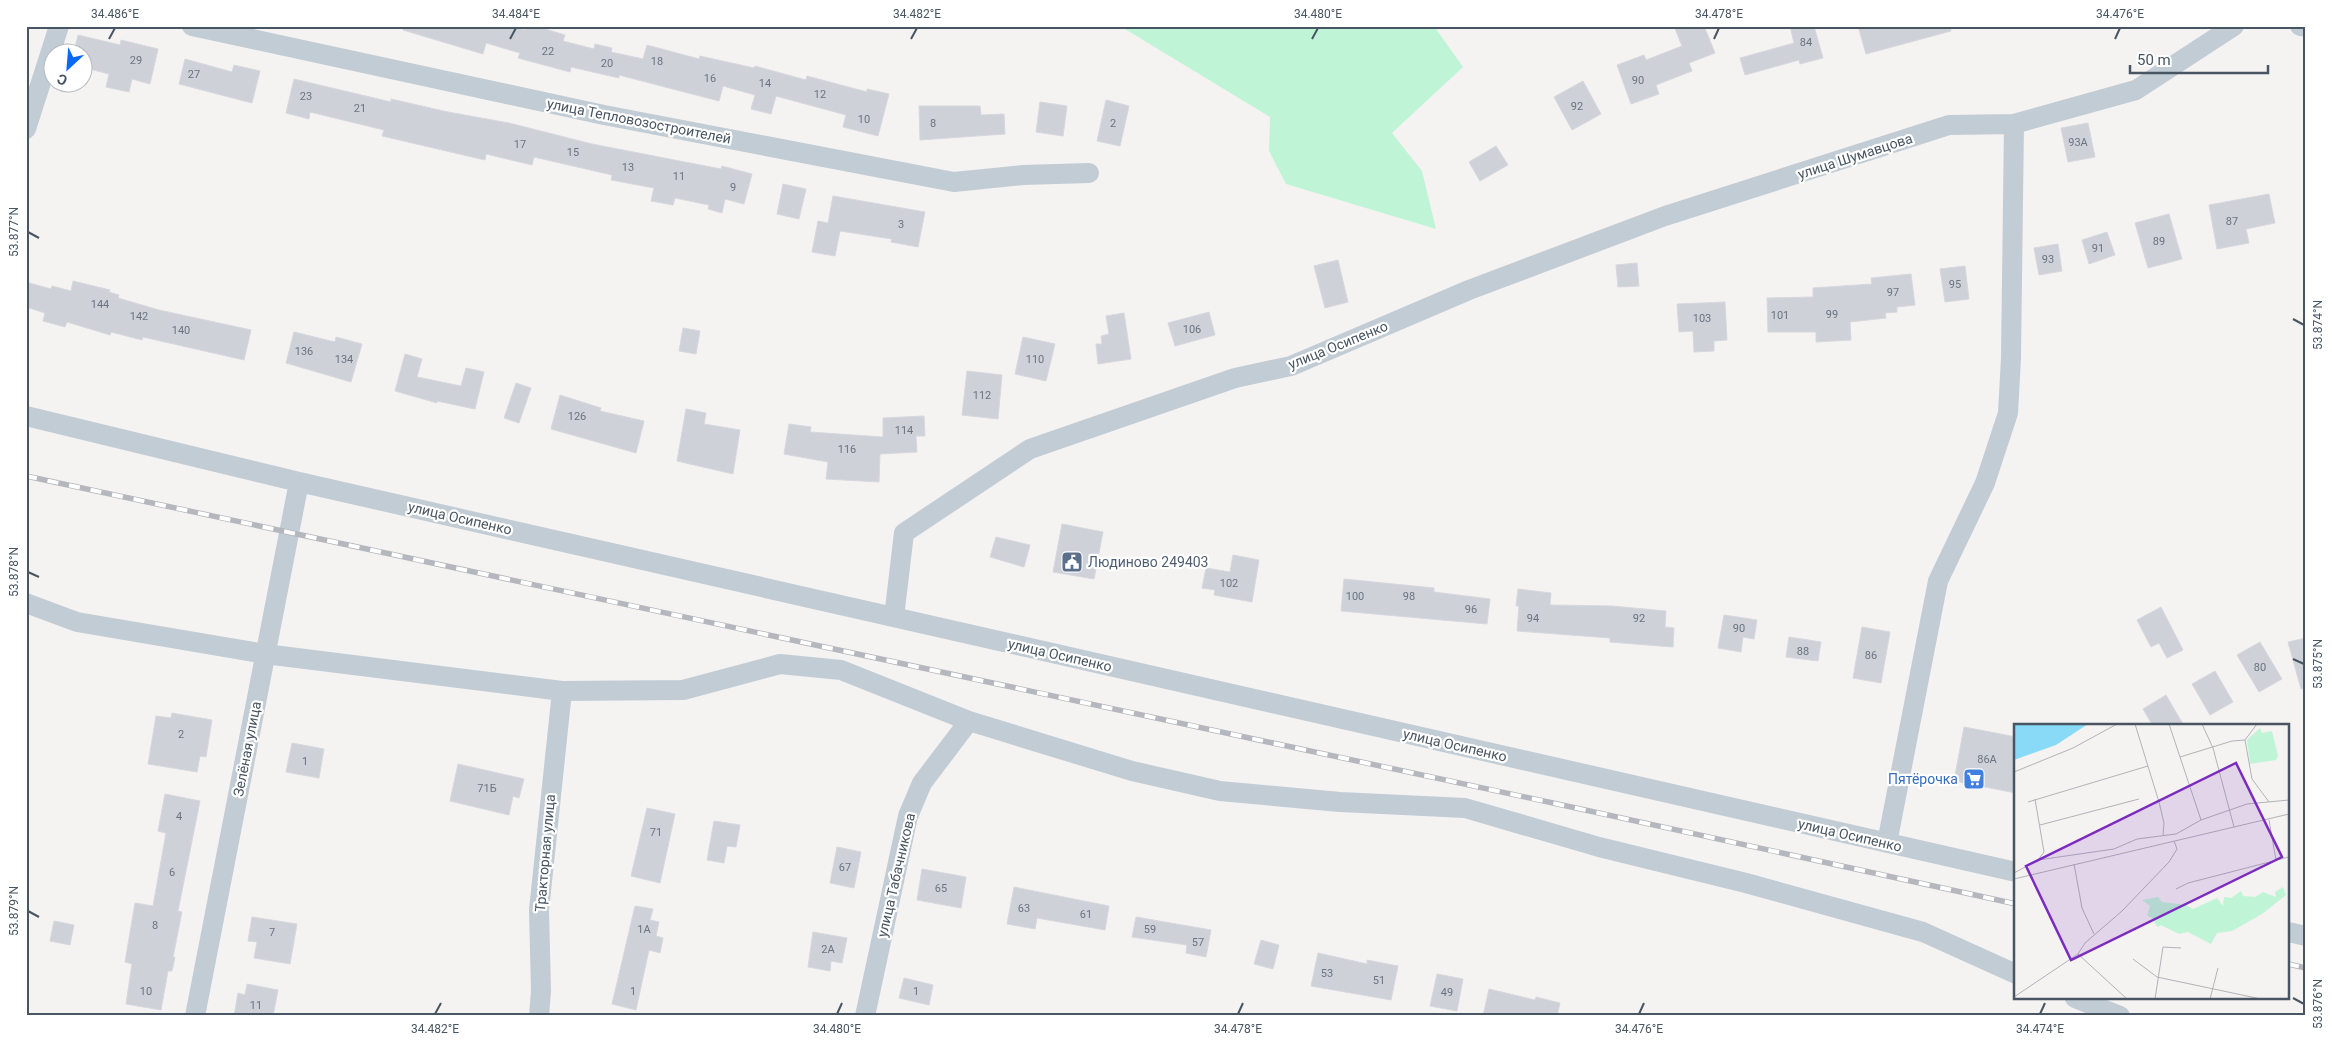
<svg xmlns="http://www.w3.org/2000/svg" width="2332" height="1042" font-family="Roboto,sans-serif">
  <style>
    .green { fill: #bff5d6 }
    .building { fill: #ced1d8; stroke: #d6d8de }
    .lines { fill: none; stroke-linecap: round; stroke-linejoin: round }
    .minor { stroke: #c2ccd5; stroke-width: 20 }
    .rail-casing { stroke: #b4b7bd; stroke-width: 5.5 }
    .rail { stroke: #fff; stroke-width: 4; stroke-dasharray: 11; stroke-linecap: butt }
    .ticks { fill: none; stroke: #485562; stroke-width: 2 }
    .labels { text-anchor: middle; stroke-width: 4.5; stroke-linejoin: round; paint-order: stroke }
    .number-label { font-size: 11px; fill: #6a7480 }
    .street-label { font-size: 14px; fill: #485562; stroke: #fff }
    .service-label { font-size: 14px; fill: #4e5e75; stroke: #fff; text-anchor: start }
    .shop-label { font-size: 14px; fill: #366cbe; stroke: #fff; text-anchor: end }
    .inset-road { fill: none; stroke: #b0b3b8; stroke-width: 1 }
    .view { fill: #7b2cbf; fill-opacity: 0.15; stroke: #7b2cbf; stroke-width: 2.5 }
    .inset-edge { fill: none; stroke: #485562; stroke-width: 2.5 }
    .neatline { fill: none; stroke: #485562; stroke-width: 2 }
    .ticks-label { font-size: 12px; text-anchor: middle; fill: #485562 }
  </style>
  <rect width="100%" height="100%" fill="#f5f2f2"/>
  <!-- green -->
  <path class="green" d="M1120,26H1434L1463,67L1392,133L1422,171L1436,229L1286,184L1269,151L1270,117Z"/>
  <!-- building -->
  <path class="building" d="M404,26H510L526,30L527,26H535L565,35L563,41L594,49L595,44L612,48L611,52L643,59L647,45L699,59L700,56L754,68L755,66L806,80L807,76L867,92V89L889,94L878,136L843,127L846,115L776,96L771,114L751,109L755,95L723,86L719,101L619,75V78L571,67L570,72L518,58L520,53L486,43L483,54L403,30Z
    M1674,26H1704L1715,53L1689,63L1692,71L1656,85L1659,94L1631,104L1617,65L1644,55L1646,60L1682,46Z
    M1790,26H1814L1823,58L1800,64L1799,60L1745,75L1740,58L1794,43Z
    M1858,26H1950L1951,31L1866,54Z
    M78,35L120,45L121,40L158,49L150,84L132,79L129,92L106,87L109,74L82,67V52H74Z
    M185,59L232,72L234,65L260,71L252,103L179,84Z
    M294,79L391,102V99L448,112L509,123L592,144L721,169L722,166L752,174L744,204L725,199L722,213L708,209L709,205L675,198L673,205L651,201L654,188L611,180L612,175L534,157L532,165L486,154L485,160L382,136L384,130L310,112L309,119L286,113Z
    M1583,81L1601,114L1572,130L1554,97Z
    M1106,100L1129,106L1120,146L1097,141Z
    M1040,102L1067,106L1063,136L1036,132Z
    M919,106H980L981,115L1004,114L1005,134L920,140Z
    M2088,123L2095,157L2068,162L2061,128Z
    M1496,146L1508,165L1480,181L1469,162Z
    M783,184L806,189L799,219L777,214Z
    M2269,194L2275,223L2246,229L2249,243L2217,249L2209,205Z
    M833,196L925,212L918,247L891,242L892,239L840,231L835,256L812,252L818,221L828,223Z
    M2169,214L2182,259L2148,268L2135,223Z
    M2107,232L2115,255L2089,264L2082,240Z
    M2058,244L2062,271L2039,275L2034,248Z
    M1338,260L1348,302L1325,308L1314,266Z
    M1637,263L1639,286L1618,287L1616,265Z
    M1965,266L1969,299L1945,302L1940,269Z
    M1911,274L1915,305L1897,307V312L1885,313L1886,318L1850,322L1851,340L1816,342V332H1768L1767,298L1813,297V288L1872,284L1871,278Z
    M73,281L110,290L109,292L119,295L118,298L159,310L251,330L244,360L143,337L142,340L111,332L110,335L67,322L65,327L43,321L45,313L26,307V282L51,289L52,286L71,291Z
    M1725,302L1727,340L1714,341V351L1694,352L1693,331L1679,332L1677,304Z
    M1209,312L1215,335L1175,346L1168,323Z
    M1124,313L1131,359L1098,364L1096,344H1102L1101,336L1109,334L1106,316Z
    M683,328L700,331L696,354L679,351Z
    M294,332L335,342L336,337L362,344L351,382L286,363Z
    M1023,337L1055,344L1046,381L1015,374Z
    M405,354L422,359L417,377L461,386L466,368L484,372L475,409L437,401V403L395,391Z
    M967,371L1002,375L998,419L962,415Z
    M516,383L531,388L519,423L504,418Z
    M560,395L601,408L600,411L644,421L636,453L551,429Z
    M686,409L706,413L704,424L740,430L733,474L677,461Z
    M924,416L925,436H916L917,452L880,454L879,482L826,479L828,462L784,454L789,424L811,427L810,432L883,437V418Z
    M1062,524L1103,532L1094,579L1053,572Z
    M996,537L1030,545L1024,567L990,557Z
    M1233,555L1259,560L1252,602L1214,595L1215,590L1202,588L1206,568L1230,572Z
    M1344,579L1434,588V592L1490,599L1487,624L1341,611Z
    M1518,589L1551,593L1550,605L1612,606L1666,611L1665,627L1674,628L1673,647L1610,642V638L1517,631L1519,606H1516Z
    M2161,607L2183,650L2167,658L2159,643L2151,647L2137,620Z
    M1724,615L1757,620L1754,639L1743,637L1741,652L1718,648Z
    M1862,627L1890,632L1881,683L1853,678Z
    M1789,637L1821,642L1818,661L1786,657Z
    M2306,638V688L2301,689L2288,642Z
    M2260,642L2282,679L2259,692L2237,655Z
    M2215,671L2233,702L2210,715L2192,684Z
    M2166,695L2184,726H2153L2143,709Z
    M172,713L212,720L206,757L200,756L197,772L148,764L156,716L171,718Z
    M1964,727L2016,737V793L1954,781Z
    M292,743L324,749L319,778L286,772Z
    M458,764L524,779L519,798L513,796L509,815L450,801Z
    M165,794L200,801L178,911L182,912L173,957H175L172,971H168L161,1010L126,1004L132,964L125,962L135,903L153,906L166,833L158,831Z
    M647,808L675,814L660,883L631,876Z
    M714,821L740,825L736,847L727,846L724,863L707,860Z
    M837,847L861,852L854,888L830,883Z
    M922,869L966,877L961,908L917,900Z
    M1014,887L1109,906L1105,930L1037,918L1035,929L1007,924Z
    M635,906L653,909L650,920L659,922L656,936L663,938L660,953L649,950L636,1010L612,1004Z
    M252,917L297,924L290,964L254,958L257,942L248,941Z
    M1136,917L1211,930L1206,957L1186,953L1187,945L1132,937Z
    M54,921L74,925L70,945L50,941Z
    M813,932L847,938L842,963L831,961L830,971L808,967Z
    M1261,940L1279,945L1273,969L1254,964Z
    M1318,953L1367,964V960L1398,966L1391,1000L1311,986Z
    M1437,974L1463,979L1457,1011L1430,1006Z
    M904,978L933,985L929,1005L899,998Z
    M247,984L278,990L273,1016H234L238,993L245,995Z
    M1489,989L1535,1000L1536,997L1560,1003L1557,1016H1483Z"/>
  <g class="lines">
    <!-- minor -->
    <path class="minor" d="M192,26L604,115L954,182L1023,175L1089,173
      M2300,26L2306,27
      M26,129L59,26
      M26,416L299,482L2016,872
      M26,603L77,622L265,654L562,691L683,690L780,664L841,670L969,721L1132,771L1220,791L1340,802L1465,808L1599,847L1746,883L1923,932L2016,974
      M894,617L904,533L1030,449L1235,378L1291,366L1469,290L1665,216L1949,125L2014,124L2136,90L2234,26
      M1887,843L1938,581L1985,483L2008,413L2011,358L2014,124
      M2288,932L2306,936
      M2075,998L2120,1016
      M195,1016L299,482
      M539,1016L541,991L539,910L562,691
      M865,1016L908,816L922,783L969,721"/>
    <!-- rail casing -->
    <g class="rail-casing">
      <path id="rail" d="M26,476L1553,803L2016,904
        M2288,964L2306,968"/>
    </g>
    <!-- rail -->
    <use href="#rail" class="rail"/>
  </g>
  <!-- ticks -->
  <path class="ticks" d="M109,39L115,28M510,39L516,28M911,39L917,28M1312,39L1318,28M1714,39L1719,28M2115,39L2120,28M28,232L39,238M2293,319L2304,325M28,572L39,577M2293,659L2304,664M28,911L39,917M2293,998L2304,1004M435,1014L441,1003M837,1014L842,1003M1238,1014L1243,1003M1639,1014L1644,1003M2040,1014L2045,1003"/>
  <!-- icons -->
  <defs>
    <g id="civic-square" transform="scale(1.125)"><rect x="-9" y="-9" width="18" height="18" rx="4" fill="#5c6f8a" stroke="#fff"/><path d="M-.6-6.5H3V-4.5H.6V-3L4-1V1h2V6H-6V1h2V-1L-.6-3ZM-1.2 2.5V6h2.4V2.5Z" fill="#fff"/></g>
    <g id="supermarket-square" transform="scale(1.125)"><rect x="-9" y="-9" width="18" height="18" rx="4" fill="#3f7fe0" stroke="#fff"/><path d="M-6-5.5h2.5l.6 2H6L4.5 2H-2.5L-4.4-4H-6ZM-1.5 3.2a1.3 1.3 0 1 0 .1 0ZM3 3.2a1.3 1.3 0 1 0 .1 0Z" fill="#fff"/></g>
  </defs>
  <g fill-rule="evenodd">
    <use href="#civic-square" x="1072" y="562"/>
    <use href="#supermarket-square" x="1974" y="779"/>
  </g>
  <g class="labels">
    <!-- number labels -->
    <g class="number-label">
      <text x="1806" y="46">84</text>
      <text x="548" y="55">22</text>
      <text x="136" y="64">29</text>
      <text x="657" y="65">18</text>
      <text x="607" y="67">20</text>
      <text x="194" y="78">27</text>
      <text x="710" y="82">16</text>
      <text x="1638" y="84">90</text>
      <text x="765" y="87">14</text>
      <text x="820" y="98">12</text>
      <text x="306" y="100">23</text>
      <text x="1577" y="110">92</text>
      <text x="360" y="112">21</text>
      <text x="864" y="123">10</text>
      <text x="933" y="127">8</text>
      <text x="1113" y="127">2</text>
      <text x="2078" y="146">93А</text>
      <text x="520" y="148">17</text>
      <text x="573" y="156">15</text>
      <text x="628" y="171">13</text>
      <text x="679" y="180">11</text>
      <text x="733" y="191">9</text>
      <text x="2232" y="225">87</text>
      <text x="901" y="228">3</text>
      <text x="2159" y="245">89</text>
      <text x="2098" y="252">91</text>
      <text x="2048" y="263">93</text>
      <text x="1955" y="288">95</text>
      <text x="1893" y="296">97</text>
      <text x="100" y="308">144</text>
      <text x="1832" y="318">99</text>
      <text x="1780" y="319">101</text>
      <text x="139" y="320">142</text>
      <text x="1702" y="322">103</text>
      <text x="1192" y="333">106</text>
      <text x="181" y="334">140</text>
      <text x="304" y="355">136</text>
      <text x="344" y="363">134</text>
      <text x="1035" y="363">110</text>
      <text x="982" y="399">112</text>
      <text x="577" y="420">126</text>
      <text x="904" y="434">114</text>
      <text x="847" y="453">116</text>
      <text x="1229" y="587">102</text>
      <text x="1355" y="600">100</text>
      <text x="1409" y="600">98</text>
      <text x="1471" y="613">96</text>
      <text x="1533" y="622">94</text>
      <text x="1639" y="622">92</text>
      <text x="1739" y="632">90</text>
      <text x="1803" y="655">88</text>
      <text x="1871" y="659">86</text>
      <text x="2260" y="671">80</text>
      <text x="181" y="738">2</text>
      <text x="1987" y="763">86А</text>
      <text x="305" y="765">1</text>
      <text x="487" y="792">71Б</text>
      <text x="179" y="820">4</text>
      <text x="656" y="836">71</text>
      <text x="845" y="871">67</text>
      <text x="172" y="876">6</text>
      <text x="941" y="892">65</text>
      <text x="1024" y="912">63</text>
      <text x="1086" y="918">61</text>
      <text x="155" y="929">8</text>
      <text x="644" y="933">1А</text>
      <text x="1150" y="933">59</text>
      <text x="272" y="936">7</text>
      <text x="1198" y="946">57</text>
      <text x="828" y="953">2А</text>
      <text x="1327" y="977">53</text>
      <text x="1379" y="984">51</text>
      <text x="146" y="995">10</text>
      <text x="633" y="995">1</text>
      <text x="916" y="995">1</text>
      <text x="1447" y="996">49</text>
      <text x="256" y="1009">11</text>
    </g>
    <!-- street labels -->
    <g class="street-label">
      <text transform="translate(639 121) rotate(11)" y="5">улица Тепловозостроителей</text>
      <text transform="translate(1855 156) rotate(-18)" y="5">улица Шумавцова</text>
      <text transform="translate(1338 345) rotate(-22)" y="5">улица Осипенко</text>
      <text transform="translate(460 518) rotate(13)" y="5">улица Осипенко</text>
      <text transform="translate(1060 655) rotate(13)" y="5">улица Осипенко</text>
      <text transform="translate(1455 745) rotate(13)" y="5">улица Осипенко</text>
      <text transform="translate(247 749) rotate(-79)" y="5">Зелёная улица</text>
      <text transform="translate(1850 835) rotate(13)" y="5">улица Осипенко</text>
      <text transform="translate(545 853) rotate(-85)" y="5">Тракторная улица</text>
      <text transform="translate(896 875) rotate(-77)" y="5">улица Табачникова</text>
    </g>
    <!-- service labels -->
    <g class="service-label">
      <text x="1088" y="567">Людиново 249403</text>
    </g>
    <!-- shop labels -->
    <g class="shop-label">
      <text x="1958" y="784">Пятёрочка</text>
    </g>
  </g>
  <!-- overview -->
  <g transform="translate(2014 724)">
    <rect width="275" height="275" fill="#f5f2f2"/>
    <path d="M246,4L248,9L258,7L264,32L262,36L236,40L233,16ZM269,163L272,171L248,190L218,207L203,209L197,220L174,208L165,210L147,201L143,203L139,195L133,191L136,182L128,176L144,173L148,178L172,181L179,185L203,174L209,182L210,173L217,174L227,167L229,172L241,173L249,168L262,173L261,168Z" fill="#bff5d6"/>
    <path d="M0,0H74L42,21L0,36Z" fill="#88daf6"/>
    <path class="inset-road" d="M121,0L145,78L150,99L149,111M155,0L187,96M188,0L199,24L220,103M243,0L231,16L238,55L255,78M166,33L218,17L231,16M0,48L59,24L103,0M14,78L134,42M255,96L262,136M26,101L125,75M24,136L100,125L123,115L162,110L187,96L233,80L275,76M60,140L68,184L80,210M0,149L24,136L30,128L21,75M0,155L275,90M162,165L174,159L275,133M64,230L113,275M119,235L143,253L247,275M0,273L64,230L71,219L108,187L155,138L163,125L160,117M141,275L149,223L167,224M196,275L204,244"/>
    <path class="view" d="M222,39L268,133L57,236L12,142Z"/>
    <rect width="275" height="275" class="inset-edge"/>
  </g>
  <!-- border -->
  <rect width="2332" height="1042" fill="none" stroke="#ffffff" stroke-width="55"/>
  <!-- north arrow -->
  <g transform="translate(68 68) rotate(206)"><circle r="24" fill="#ffffff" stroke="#b6bbc0"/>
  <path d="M0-4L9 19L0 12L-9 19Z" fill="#0868f9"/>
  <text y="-8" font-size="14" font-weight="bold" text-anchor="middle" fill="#485562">С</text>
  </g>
  <!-- scale -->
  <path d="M2130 65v8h138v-8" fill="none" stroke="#485562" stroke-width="2.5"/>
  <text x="2137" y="65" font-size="15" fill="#485562" stroke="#ffffff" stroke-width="4" paint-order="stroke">50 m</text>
  <rect x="28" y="28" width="2276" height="986" class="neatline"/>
  <g class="ticks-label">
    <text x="115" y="18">34.486°E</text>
    <text x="516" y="18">34.484°E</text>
    <text x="917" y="18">34.482°E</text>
    <text x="1318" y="18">34.480°E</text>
    <text x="1719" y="18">34.478°E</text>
    <text x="2120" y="18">34.476°E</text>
    <text transform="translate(14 232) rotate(-90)" y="4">53.877°N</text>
    <text transform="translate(2318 325) rotate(-90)" y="4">53.874°N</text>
    <text transform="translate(14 572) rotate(-90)" y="4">53.878°N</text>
    <text transform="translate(2318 664) rotate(-90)" y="4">53.875°N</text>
    <text transform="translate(14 911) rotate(-90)" y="4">53.879°N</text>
    <text transform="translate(2318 1004) rotate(-90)" y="4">53.876°N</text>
    <text x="435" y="1033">34.482°E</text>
    <text x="837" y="1033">34.480°E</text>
    <text x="1238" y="1033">34.478°E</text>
    <text x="1639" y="1033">34.476°E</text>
    <text x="2040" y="1033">34.474°E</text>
  </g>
</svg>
